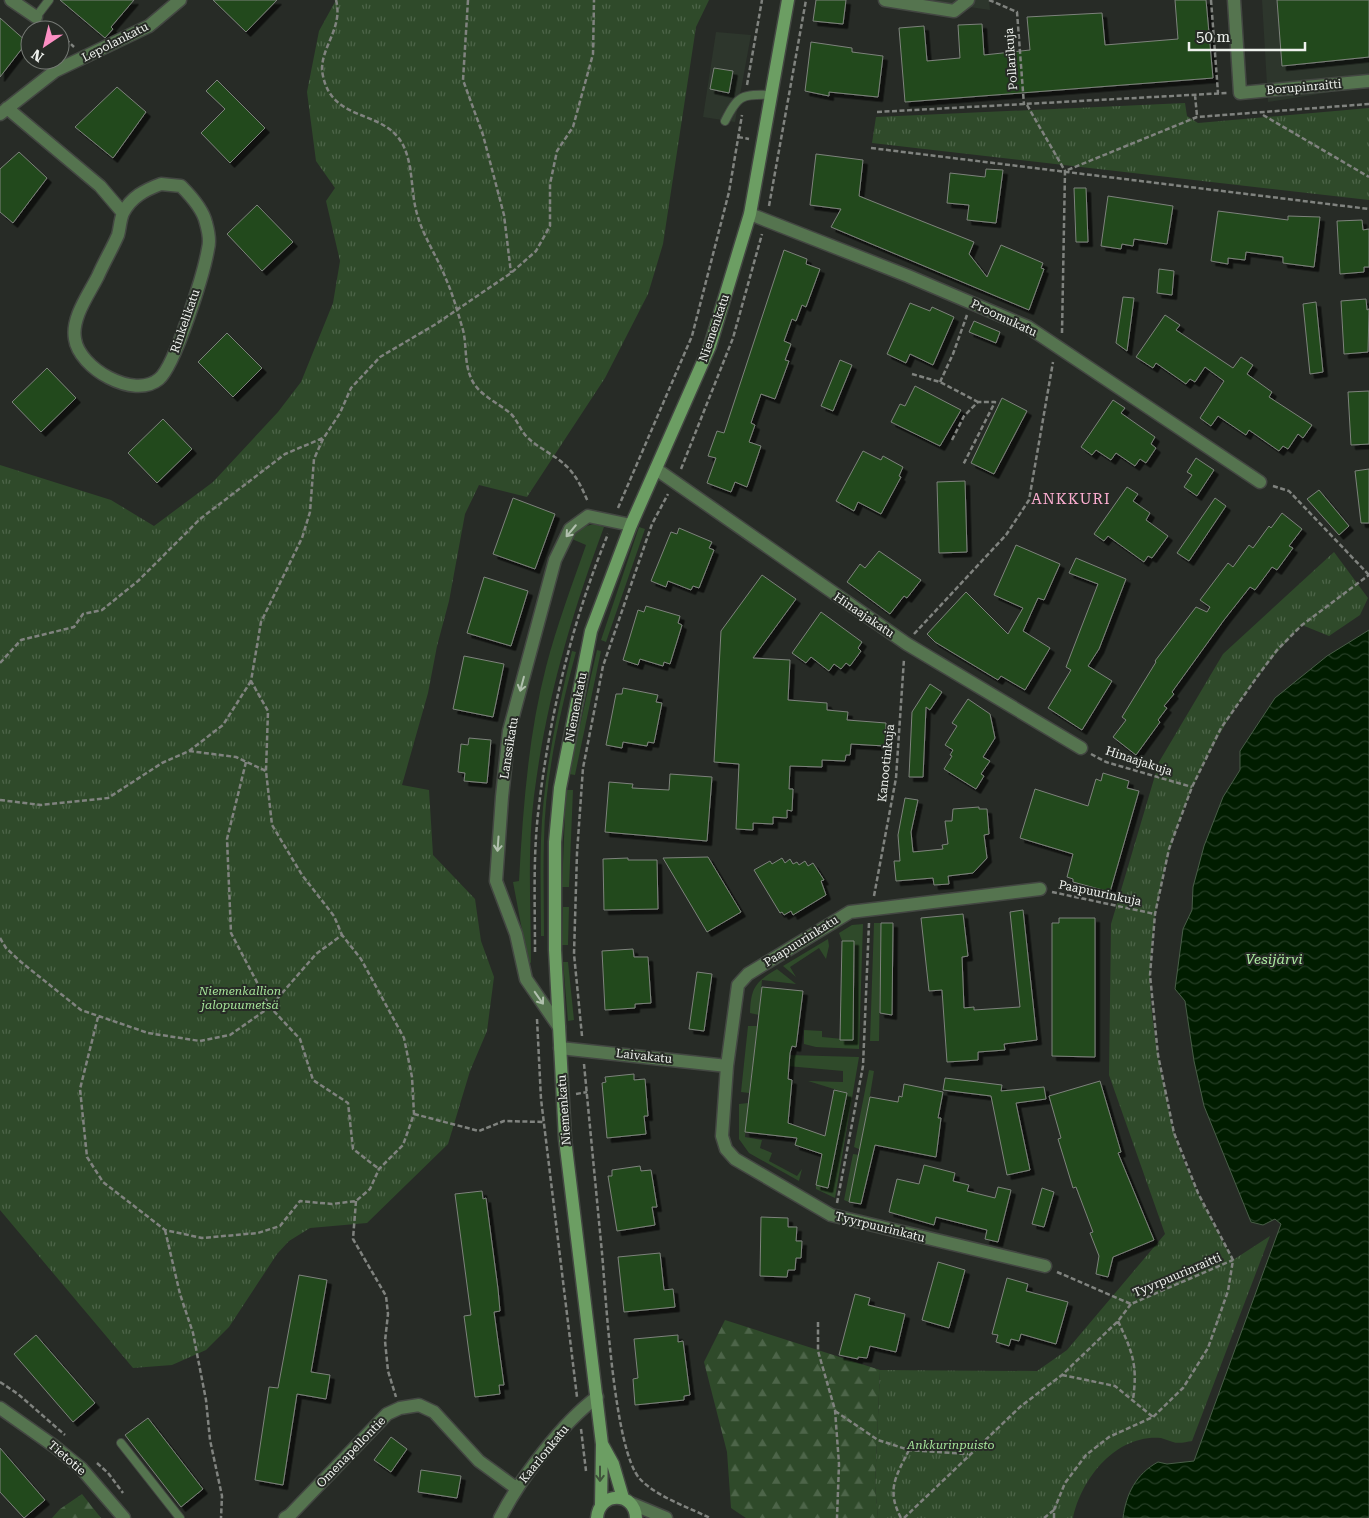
<svg xmlns="http://www.w3.org/2000/svg" width="1369" height="1518" font-family="'Roboto Serif',serif">
  <style>
    .built { fill: #2d362c }
    .grass { fill: #2f4a2a }
    .forest { fill: url(#forest-firs) }
    .park { fill: url(#park-tufts) }
    .water { fill: url(#water-waves); stroke: #485d47 }
    .building { fill: #224a1a; stroke: #7d827c; filter: url(#shadow) }
    .lines { fill: none; stroke-linecap: round; stroke-linejoin: round }
    .lane-casing { stroke: #434742; stroke-width: 10 }
    .street-casing { stroke: #434742; stroke-width: 15 }
    .secondary-casing { stroke: #434742; stroke-width: 15 }
    .path { stroke: #80837f; stroke-width: 2.5; stroke-dasharray: 5 2.5; stroke-linecap: butt }
    .lane { stroke: #55744f; stroke-width: 8 }
    .street { stroke: #55744f; stroke-width: 12 }
    .secondary { stroke: #6c9e63; stroke-width: 12 }
    .oneway { stroke: #b1c0ae }
    .oneway2 { stroke: #3f533b }
    .labels { text-anchor: middle; stroke-width: 4; stroke-linejoin: round; paint-order: stroke }
    .street-label { font-size: 12px; fill: #eff2ee; stroke: #272b26 }
    .park-label { font-size: 12px; font-style: italic; fill: #a5e399; stroke: #272b26 }
    .water-label { font-size: 14px; font-style: italic; fill: #aceba1; stroke: #272b26 }
    .quarter-label { font-size: 15px; letter-spacing: 1px; fill: #fcaed1; stroke: #272b26 }
  </style>
  <defs>
    <pattern id="forest-firs" width="22" height="20" patternUnits="userSpaceOnUse" patternTransform="scale(1.25)"><rect width="22" height="20" fill="#2f4a2a"/><path d="M5 1l3.5 6h-7zM16 11l3.5 6h-7z" fill="#4d6549"/></pattern>
    <pattern id="park-tufts" width="24" height="20" patternUnits="userSpaceOnUse" patternTransform="scale(1.25)"><rect width="24" height="20" fill="#2f4a2a"/><path d="M3 7l-1-3M5 7V3M7 7l1-3M15 17l-1-3M17 17v-4M19 17l1-3" fill="none" stroke="#4d6549"/></pattern>
    <pattern id="water-waves" width="16" height="10" patternUnits="userSpaceOnUse" patternTransform="scale(1.25)"><rect width="16" height="10" fill="#011d00"/><path d="M0 5q4-4 8 0t8 0" fill="none" stroke="#263e26"/></pattern>
    <filter id="shadow"><feDropShadow dx="4.5" dy="4.5" stdDeviation="0" flood-color="#0009"/></filter>
  </defs>
  <rect width="100%" height="100%" fill="#272b26"/>
  <!-- built -->
  <path class="built" d="M921,0H989L990,10Z
    M1262,0H1369V86L1268,102Z
    M716,32L751,35L735,122L703,117Z"/>
  <!-- grass -->
  <path class="grass" d="M595,524L604,527C571,616 546,701 534,796C527,851 531,908 531,963L528,962L513,882L519,881C523,809 528,737 546,667C557,625 572,585 586,545L572,539C578,529 584,526 595,524Z
    M639,527L645,529L606,642L601,640Z
    M597,650L601,651L575,775L569,774Z
    M572,651L576,652C560,713 545,777 544,840C543,872 544,904 544,936H541C541,904 540,872 541,840C543,776 557,713 572,651Z
    M566,790H573L569,887H562Z
    M563,907H569L568,945H562Z
    M874,923H881L879,1041H870Z
    M863,924L859,1049L816,1047L804,1044V1030L822,1031V1037L853,1040L854,941H842L839,933L852,925Z
    M828,939L829,946L826,959L819,948L790,967L796,977L783,966Z
    M563,962H568L574,1020L568,1021Z
    M777,969L796,984L762,980L759,1015L750,1013C751,988 755,982 777,969Z
    M748,1026H757L754,1054L859,1057L835,1198L816,1189V1185L828,1187L847,1093L808,1081L843,1082V1071L753,1063L749,1093L741,1092Z
    M869,1070L874,1071L861,1150L854,1147Z
    M748,1103L745,1137L762,1140L760,1148L772,1153L769,1161L797,1176L802,1169L799,1181L749,1153L739,1139V1104Z
    M853,1154L860,1155L849,1202L844,1200Z"/>
  <!-- forest -->
  <path class="forest" d="M725,1320L880,1370L875,1486L878,1518H746L731,1508L727,1452L704,1362Z
    M82,1494L101,1518H52L60,1509Z"/>
  <!-- park -->
  <path class="park" d="M336,0H709L696,27L663,244L648,294L605,378L527,497L479,485L465,514L449,601L437,646L428,693L402,785L429,790L433,855L475,899L481,941L494,977L487,1031L470,1071L448,1144L367,1223L310,1228L289,1241L277,1254L229,1327L206,1350L172,1365L133,1368L0,1210V465L111,500L154,526L213,482L278,412L301,382L333,303L340,261L326,201L335,188L316,161L307,92L319,31Z
    M1185,103L1187,116L1198,123L1369,108V200L872,143L876,117Z
    M1334,552L1368,598L1360,615L1329,636L1302,625C1212,718 1154,843 1150,973C1149,1007 1157,1052 1164,1086C1167,1101 1170,1118 1174,1134C1188,1178 1211,1219 1233,1260L1270,1236L1192,1441C1186,1442 1178,1444 1173,1442C1169,1441 1165,1439 1161,1438C1116,1434 1081,1479 1073,1518H878L875,1486L880,1370L1037,1371L1067,1350L1165,1234L1109,1075L1111,924L1159,762L1223,654Z"/>
  <!-- water -->
  <path class="water" d="M1369,630V1518H1123C1126,1494 1136,1474 1158,1462L1167,1464L1194,1461L1281,1224L1275,1219L1263,1225L1251,1222L1204,1106L1194,1061L1185,1001L1175,989L1183,929L1192,910L1193,887L1204,846L1223,797L1240,770V751L1275,698L1327,656Z"/>
  <!-- building -->
  <path class="building" d="M60,0H134L111,27L113,29L105,38Z
    M213,0H277L246,32Z
    M816,0H846L843,24L813,21Z
    M1175,0H1206L1213,78L905,102L899,28L924,26L927,61L960,58L958,25L982,24L984,55L1030,50L1027,17L1102,13L1105,45L1178,39Z
    M1277,0H1369V57L1282,66Z
    M0,18L27,42L0,77Z
    M811,42L852,48V52L883,56L878,97L829,92V96L805,91Z
    M714,68L733,71L729,93L710,89Z
    M217,80L265,128L230,163L201,133L225,109L206,91Z
    M117,87L146,112L113,158L75,127Z
    M19,152L47,178L13,223L0,212V169Z
    M816,154L863,160L859,196L974,242L969,254L987,277L1001,245L1043,263L1041,268L1044,269L1029,310L831,227L841,209L810,205Z
    M986,169L1003,170L996,223L967,220L969,205L947,203L950,173L985,177Z
    M1074,188H1086L1088,242H1076Z
    M1108,196L1173,206L1167,244L1134,239L1133,246L1122,244L1121,249L1101,246Z
    M257,205L293,242L262,271L227,234Z
    M1218,211L1288,220V216L1320,217L1314,267L1283,263V257L1246,252L1245,260L1228,258V264L1211,261Z
    M1362,220L1363,230L1369,229V267H1364V272L1340,274L1337,221Z
    M784,250L807,259L806,264L820,269L806,307L802,305L796,321L792,319L784,341L791,344L785,360L789,361L775,399L761,394L753,417L751,423L755,425L749,442L761,446L747,487L735,482L731,492L707,483L716,458L708,456L717,431L724,433Z
    M1159,269L1174,271L1172,295L1157,293Z
    M1123,297L1134,298L1127,351L1116,343Z
    M1366,299L1367,310L1369,309L1368,352L1344,354L1341,301Z
    M1316,302L1323,372L1310,374L1303,304Z
    M910,303L930,311L932,307L954,317L933,365L910,354L906,363L887,354Z
    M1165,315L1180,325L1176,330L1233,368L1241,357L1253,365L1247,374L1272,392L1269,397L1312,425L1303,438L1298,434L1288,449L1283,446L1279,451L1249,430L1246,435L1218,416L1211,426L1200,418L1224,381L1205,367L1195,382L1190,379L1186,384L1156,363L1153,368L1136,357Z
    M974,321L1000,332L996,343L969,332Z
    M227,333L262,368L233,397L198,362Z
    M840,360L852,365L833,411L821,406Z
    M47,368L76,398L41,432L12,402Z
    M915,386L961,410L940,446L891,422L900,404L905,406Z
    M1369,391V444L1351,445L1348,392Z
    M1002,398L1027,411L994,474L971,463Z
    M1113,400L1125,408L1121,413L1155,437L1151,444L1156,448L1146,463L1140,459L1135,466L1116,453L1111,460L1096,450L1092,455L1081,447Z
    M163,419L192,449L157,483L128,453Z
    M863,451L881,460L883,456L903,467L899,476L901,477L881,514L858,502L854,511L836,501Z
    M1196,458L1214,470L1197,496L1184,487L1192,475L1187,472Z
    M1369,469V523H1361L1355,471Z
    M965,481L967,552L939,553L937,482Z
    M1127,487L1138,494L1133,501L1150,513L1146,520L1168,536L1152,558L1148,556L1144,562L1108,536L1104,541L1094,534Z
    M1319,490L1349,526L1339,535L1307,499Z
    M513,498L555,514L535,569L493,554Z
    M1215,498L1226,506L1189,561L1177,553Z
    M1282,513L1302,529L1289,546L1293,548L1277,570L1272,567L1255,590L1250,587L1224,620L1172,692L1174,694L1164,706L1167,708L1158,720L1160,722L1136,755L1113,737L1126,720L1122,717L1156,662L1155,661L1196,607L1207,612L1210,607L1200,600L1228,563L1233,567L1249,545L1253,548L1269,526L1271,528Z
    M679,528L712,542L709,548L714,550L699,588L693,586L691,590L668,581L666,587L651,581L671,532L677,534Z
    M1016,545L1060,564L1044,600L1038,598L1023,631L1050,648L1025,690L1001,676L998,680L935,642L927,634L966,592L1008,634L1023,608L994,595Z
    M879,551L921,580L907,598L904,596L890,614L847,582L860,564L865,568Z
    M1076,558L1126,579L1099,649L1088,666L1112,681L1082,730L1048,708L1071,670L1066,667L1098,584L1069,573Z
    M762,575L796,599L753,658L790,660L788,700L827,703V710L848,712L847,720L886,723L885,746L851,744L850,755H846L845,761L822,760V767L790,766L789,789H793L792,811L787,810V818L773,817V824L753,823V830L736,829L739,764L714,762L721,631Z
    M484,577L528,591L511,646L467,633Z
    M646,606L680,616L678,623L682,625L670,664L664,662L663,666L640,659L638,665L623,660L638,610L644,612Z
    M821,612L862,642L858,648L861,651L850,666L846,663L841,669L834,664L829,671L811,657L806,663L792,653Z
    M464,656L504,664L493,717L453,709Z
    M930,684L942,692L930,710L926,707L923,777H909L912,712Z
    M623,688L658,695L656,702L662,703L654,743L648,742L647,746L623,742L622,748L606,745L616,694H622Z
    M968,699L990,714L995,738L983,757L990,761L981,774L984,776L976,789L944,769L952,756L950,755L953,750L945,745L957,726L952,723Z
    M469,738L491,740L487,783L464,781L465,773L458,772L461,744L468,745Z
    M1103,773L1129,781L1127,788L1139,791L1110,892L1073,882V879L1067,877L1073,854L1020,838L1035,789L1088,806L1096,779L1101,781Z
    M670,774L712,777L707,841L605,832L609,782L633,784L632,788L669,790Z
    M905,798L918,800L911,832L913,852L943,849L942,845L948,844L945,821H952L953,809L979,807V809H987L989,834L984,835L987,858L973,873L948,876L949,884L934,885L933,878L896,881L894,861H900L898,835Z
    M708,857L741,912L707,932L663,858Z
    M628,858V860H657L658,909L604,910L603,859Z
    M782,858L785,863L790,859L793,864L797,862L799,865L805,861L808,866L813,863L824,880L821,881L826,895L793,915L791,911L784,915L782,912L780,913L754,870L770,861L772,864Z
    M1023,910L1037,1040L1004,1044L1005,1050L978,1052V1060L947,1062L942,990L929,991L921,918L963,914L968,956L962,957L964,1008L974,1007V1010L1020,1007L1010,912Z
    M1059,918H1095V1057L1052,1056V923H1059Z
    M881,923H893L892,1015L880,1013Z
    M842,941H854L853,1040H840Z
    M633,949L634,957H648L651,1003L635,1004V1008L605,1010L602,951Z
    M697,972L712,974L704,1031L689,1029Z
    M762,987L803,991L796,1047L792,1046L790,1053L788,1079L792,1080L788,1123L825,1136L834,1090L847,1093L828,1188L816,1185L822,1154L795,1145L797,1138L745,1132Z
    M634,1074V1080L645,1079L648,1116H644L646,1134L607,1138L602,1083L606,1082L605,1077Z
    M945,1078L1002,1085L1001,1091L1044,1087L1046,1099L1016,1103L1030,1170L1007,1175L991,1096L943,1090Z
    M1100,1081L1121,1152L1118,1153L1154,1240L1113,1257L1108,1277L1096,1274L1099,1256L1090,1233L1093,1232L1076,1187L1073,1188L1058,1139L1061,1138L1049,1096Z
    M904,1084L943,1092L938,1118H941L936,1157L875,1145L861,1204L849,1202L870,1097L898,1102L899,1096L902,1097Z
    M924,1165L955,1173L953,1181L969,1185L967,1191L995,1198L998,1187L1011,1190L998,1242L985,1239L987,1230L936,1217L934,1225L889,1212L897,1179L919,1184Z
    M640,1166L641,1171L651,1170L657,1207H652L655,1225L617,1231L608,1176H612V1170Z
    M1042,1188L1054,1192L1044,1227L1032,1224Z
    M482,1191L483,1199L486,1198L498,1289L500,1311L494,1312L504,1385H499L500,1394L475,1397L464,1316L471,1315L455,1194Z
    M761,1217L788,1218V1227H797L796,1241H802L801,1258H796L795,1270H788L787,1277L760,1276Z
    M660,1253L664,1290L673,1289L675,1307L624,1312L618,1257Z
    M938,1262L965,1270L949,1328L922,1320Z
    M299,1275L327,1280L311,1372L330,1375L326,1399L297,1394L283,1485L255,1480L269,1387L278,1388Z
    M1007,1278L1028,1284L1026,1291L1068,1302L1056,1344L1021,1334L1019,1341L1011,1339L1009,1346L996,1342L998,1335L992,1334Z
    M855,1294L870,1298L868,1305L905,1314L896,1352L870,1346L867,1358L858,1357V1359L839,1355Z
    M36,1335L95,1403L73,1422L14,1354Z
    M678,1335V1342L683,1341L690,1395L684,1396V1400L635,1405L633,1379L638,1378L634,1339Z
    M148,1418L203,1489L181,1507L125,1435Z
    M391,1437L407,1449L391,1472L374,1460Z
    M0,1448L45,1500L24,1518L0,1492Z
    M421,1470L461,1476L457,1498L418,1492Z"/>
  <g class="lines">
    <!-- lane casing -->
    <g class="lane-casing">
      <path id="lane" d="M36,17L49,0
        M725,121C738,95 742,94 771,95
        M121,1443L180,1518"/>
    </g>
    <!-- street casing -->
    <g class="street-casing">
      <path id="street" d="M11,0L36,17
        M885,0L954,11L968,0
        M1234,0L1240,93L1369,81
        M7,108L100,186L123,213
        M0,114L55,71L149,26L180,0
        M161,184L181,186C191,196 203,209 206,223C208,230 210,242 208,249C204,273 175,366 159,379C134,400 79,368 75,339C71,318 89,294 98,276C104,262 112,249 118,235C120,228 120,220 123,213C131,197 145,190 161,184Z
        M750,214L908,276L1028,327L1260,482
        M656,469L907,644L1081,748
        M1040,889L850,912L748,974L738,985L727,1066L722,1136L726,1149L735,1159L831,1215L1045,1266
        M559,1027L526,979L516,934L496,881L502,797L509,731L555,560L570,529L588,516L631,525
        M560,1048L727,1066
        M0,1408L54,1446L81,1468L124,1518
        M630,1503L666,1518
        M285,1518L290,1515L387,1414L400,1408L419,1405L434,1412L479,1461L516,1488
        M500,1518C520,1479 562,1423 597,1397"/>
    </g>
    <!-- secondary casing -->
    <g class="secondary-casing">
      <path id="secondary" d="M602,1444L613,1464L623,1498
        M601,1505L602,1444L565,1139L555,950V842L560,788L591,631L631,525L710,346L750,214L788,0
        M597,1518C599,1491 635,1491 636,1518"/>
    </g>
    <!-- path -->
    <path class="path" d="M336,0C344,30 317,50 323,76C333,124 386,108 404,147C413,167 411,190 416,210C422,235 437,256 446,279C453,295 458,313 463,330C467,346 464,362 471,378C478,395 497,402 510,413C517,419 520,430 527,437C538,448 553,454 564,464C576,474 582,488 588,502
      M468,0L463,80L483,135L504,215L511,273
      M989,0L1017,12L1024,105
      M1211,0L1218,93
      M47,25L54,30
      M60,34L74,47
      M747,85L762,0
      M1195,95L1197,116
      M1027,105L1065,171
      M877,112L1227,93
      M1263,115L1369,177
      M738,137L749,139
      M871,148L1369,209
      M769,206L806,0
      M1062,333L1065,171L1197,117L1369,104
      M912,374L940,382L978,402
      M940,382L953,354L967,315
      M952,440L964,416L978,402H995L963,465
      M681,469L733,338L762,234
      M1273,486L1289,491L1369,575
      M618,508L692,336L729,192L742,115
      M914,634L1006,535L1029,500L1053,362
      M0,663L21,640L74,627L83,614L102,610L138,581L200,519L285,454L323,438
      M189,751L236,757L266,771
      M1091,754L1106,762L1192,787
      M246,762L227,839L231,933L270,1007L300,1039L313,1080L348,1103L353,1149L379,1169
      M0,800L41,805L108,798L162,763L189,751L223,725L251,681
      M1052,892L1155,914
      M874,896L896,778L904,659
      M0,938L6,948L21,962L81,1010L148,1033L200,1041L230,1035L270,1007L316,954L342,935L334,916L302,875L272,825L266,771L268,711L251,681L261,622L302,538L310,512L314,459L323,439L340,413L351,388L380,357L436,324L511,273L536,251L550,226V184L557,151L573,127L593,54L594,0
      M535,952C535,906 533,859 538,814C549,718 571,624 608,534
      M98,1017L80,1089L87,1157L103,1182L165,1230L202,1238L258,1233L280,1226L300,1201L332,1204L356,1201L370,1189L379,1169L403,1145L414,1114L412,1077L404,1038L361,959L342,935
      M537,1019L541,1099L577,1397
      M582,1036L574,954L577,853L583,768L603,666L652,524L668,494
      M584,1064C590,1127 596,1190 602,1253C606,1298 614,1451 640,1479C657,1497 688,1507 710,1518
      M576,1094L587,1092
      M414,1114L479,1131L504,1121L543,1122
      M356,1201L353,1239L386,1296L388,1314L385,1341L388,1371L396,1397
      M837,1203L863,1066L869,923
      M165,1230L180,1294L193,1333L206,1400L210,1440L222,1496L221,1518
      M1057,1272L1131,1304L1233,1260
      M1118,1321C1132,1351 1138,1365 1133,1399
      M818,1322V1351L835,1410L839,1464L837,1518
      M1062,1375L1115,1386L1153,1417
      M0,1382L18,1394L65,1435
      M835,1411L878,1440L909,1450L968,1454
      M581,1429L586,1471
      M97,1463L108,1473L123,1493
      M901,1518C886,1490 896,1476 909,1450
      M904,1518L1021,1406L1062,1375L1118,1321L1131,1304
      M1044,1518L1054,1510
      M1054,1518V1510L1065,1483L1086,1455L1109,1437L1153,1417L1183,1388L1208,1348L1228,1291L1233,1260L1198,1193L1174,1133L1158,1055L1150,975L1155,914L1169,849L1192,787L1221,728L1257,677L1277,650L1302,625L1369,575"/>
    <!-- lane -->
    <use href="#lane" class="lane"/>
    <!-- street -->
    <use href="#street" class="street"/>
    <!-- secondary -->
    <use href="#secondary" class="secondary"/>
  </g>
  <!-- one-way arrows -->
  <defs><path id="oneway-shaft" d="M-6 0H5M1.5-3L5.5 0L1.5 3" fill="none" stroke-width="1.6" stroke-linecap="round" stroke-linejoin="round" transform="scale(1.25)"/></defs>
  <g class="oneway">
    <use href="#oneway-shaft" transform="translate(571 531) rotate(130)"/>
    <use href="#oneway-shaft" transform="translate(522 684) rotate(105)"/>
    <use href="#oneway-shaft" transform="translate(498 844) rotate(94)"/>
    <use href="#oneway-shaft" transform="translate(539 998) rotate(55)"/>
  </g>
  <use class="oneway2" href="#oneway-shaft" transform="translate(600 1474) rotate(90)"/>
  <g class="labels">
    <!-- street labels -->
    <g class="street-label">
      <text transform="translate(115 42) rotate(-27)" y="4">Lepolankatu</text>
      <text transform="translate(1011 59) rotate(-94)" y="4">Pollarikuja</text>
      <text transform="translate(1304 87) rotate(-5)" y="4">Borupinraitti</text>
      <text transform="translate(1004 318) rotate(25)" y="4">Proomukatu</text>
      <text transform="translate(185 321) rotate(-71)" y="4">Rinkelikatu</text>
      <text transform="translate(714 328) rotate(-71)" y="4">Niemenkatu</text>
      <text transform="translate(864 615) rotate(34)" y="4">Hinaajakatu</text>
      <text transform="translate(576 707) rotate(-79)" y="4">Niemenkatu</text>
      <text transform="translate(509 748) rotate(-81)" y="4">Lanssikatu</text>
      <text transform="translate(1139 761) rotate(18)" y="4">Hinaajakuja</text>
      <text transform="translate(886 763) rotate(-84)" y="4">Kanootinkuja</text>
      <text transform="translate(1100 893) rotate(12)" y="4">Paapuurinkuja</text>
      <text transform="translate(801 941) rotate(-32)" y="4">Paapuurinkatu</text>
      <text transform="translate(644 1056) rotate(6)" y="4">Laivakatu</text>
      <text transform="translate(564 1110) rotate(-94)" y="4">Niemenkatu</text>
      <text transform="translate(880 1227) rotate(14)" y="4">Tyyrpuurinkatu</text>
      <text transform="translate(1177 1275) rotate(-23)" y="4">Tyyrpuurinraitti</text>
      <text transform="translate(351 1452) rotate(-46)" y="4">Omenapellontie</text>
      <text transform="translate(544 1454) rotate(-51)" y="4">Kaarlonkatu</text>
      <text transform="translate(67 1458) rotate(41)" y="4">Tietotie</text>
    </g>
    <!-- park labels -->
    <g class="park-label">
      <text x="240" y="995">Niemenkallion<tspan x="240" dy="14">jalopuumetsä</tspan></text>
      <text x="951" y="1449">Ankkurinpuisto</text>
    </g>
    <!-- water labels -->
    <g class="water-label">
      <text x="1274" y="964">Vesijärvi</text>
    </g>
    <!-- quarter labels -->
    <g class="quarter-label">
      <text x="1071" y="504">ANKKURI</text>
    </g>
  </g>
  <!-- north arrow -->
  <g transform="translate(45 45) rotate(215)"><circle r="24" fill="#272b26" stroke="#777b76"/>
  <path d="M0-4L9 19L0 12L-9 19Z" fill="#fc8fc3"/>
  <text y="-8" font-size="14" font-weight="bold" text-anchor="middle" fill="#eff2ee">N</text>
  </g>
  <!-- scale -->
  <path d="M1189 42v8h116v-8" fill="none" stroke="#eff2ee" stroke-width="2.5"/>
  <text x="1196" y="42" font-size="15" fill="#eff2ee" stroke="#272b26" stroke-width="4" paint-order="stroke">50 m</text>
</svg>
